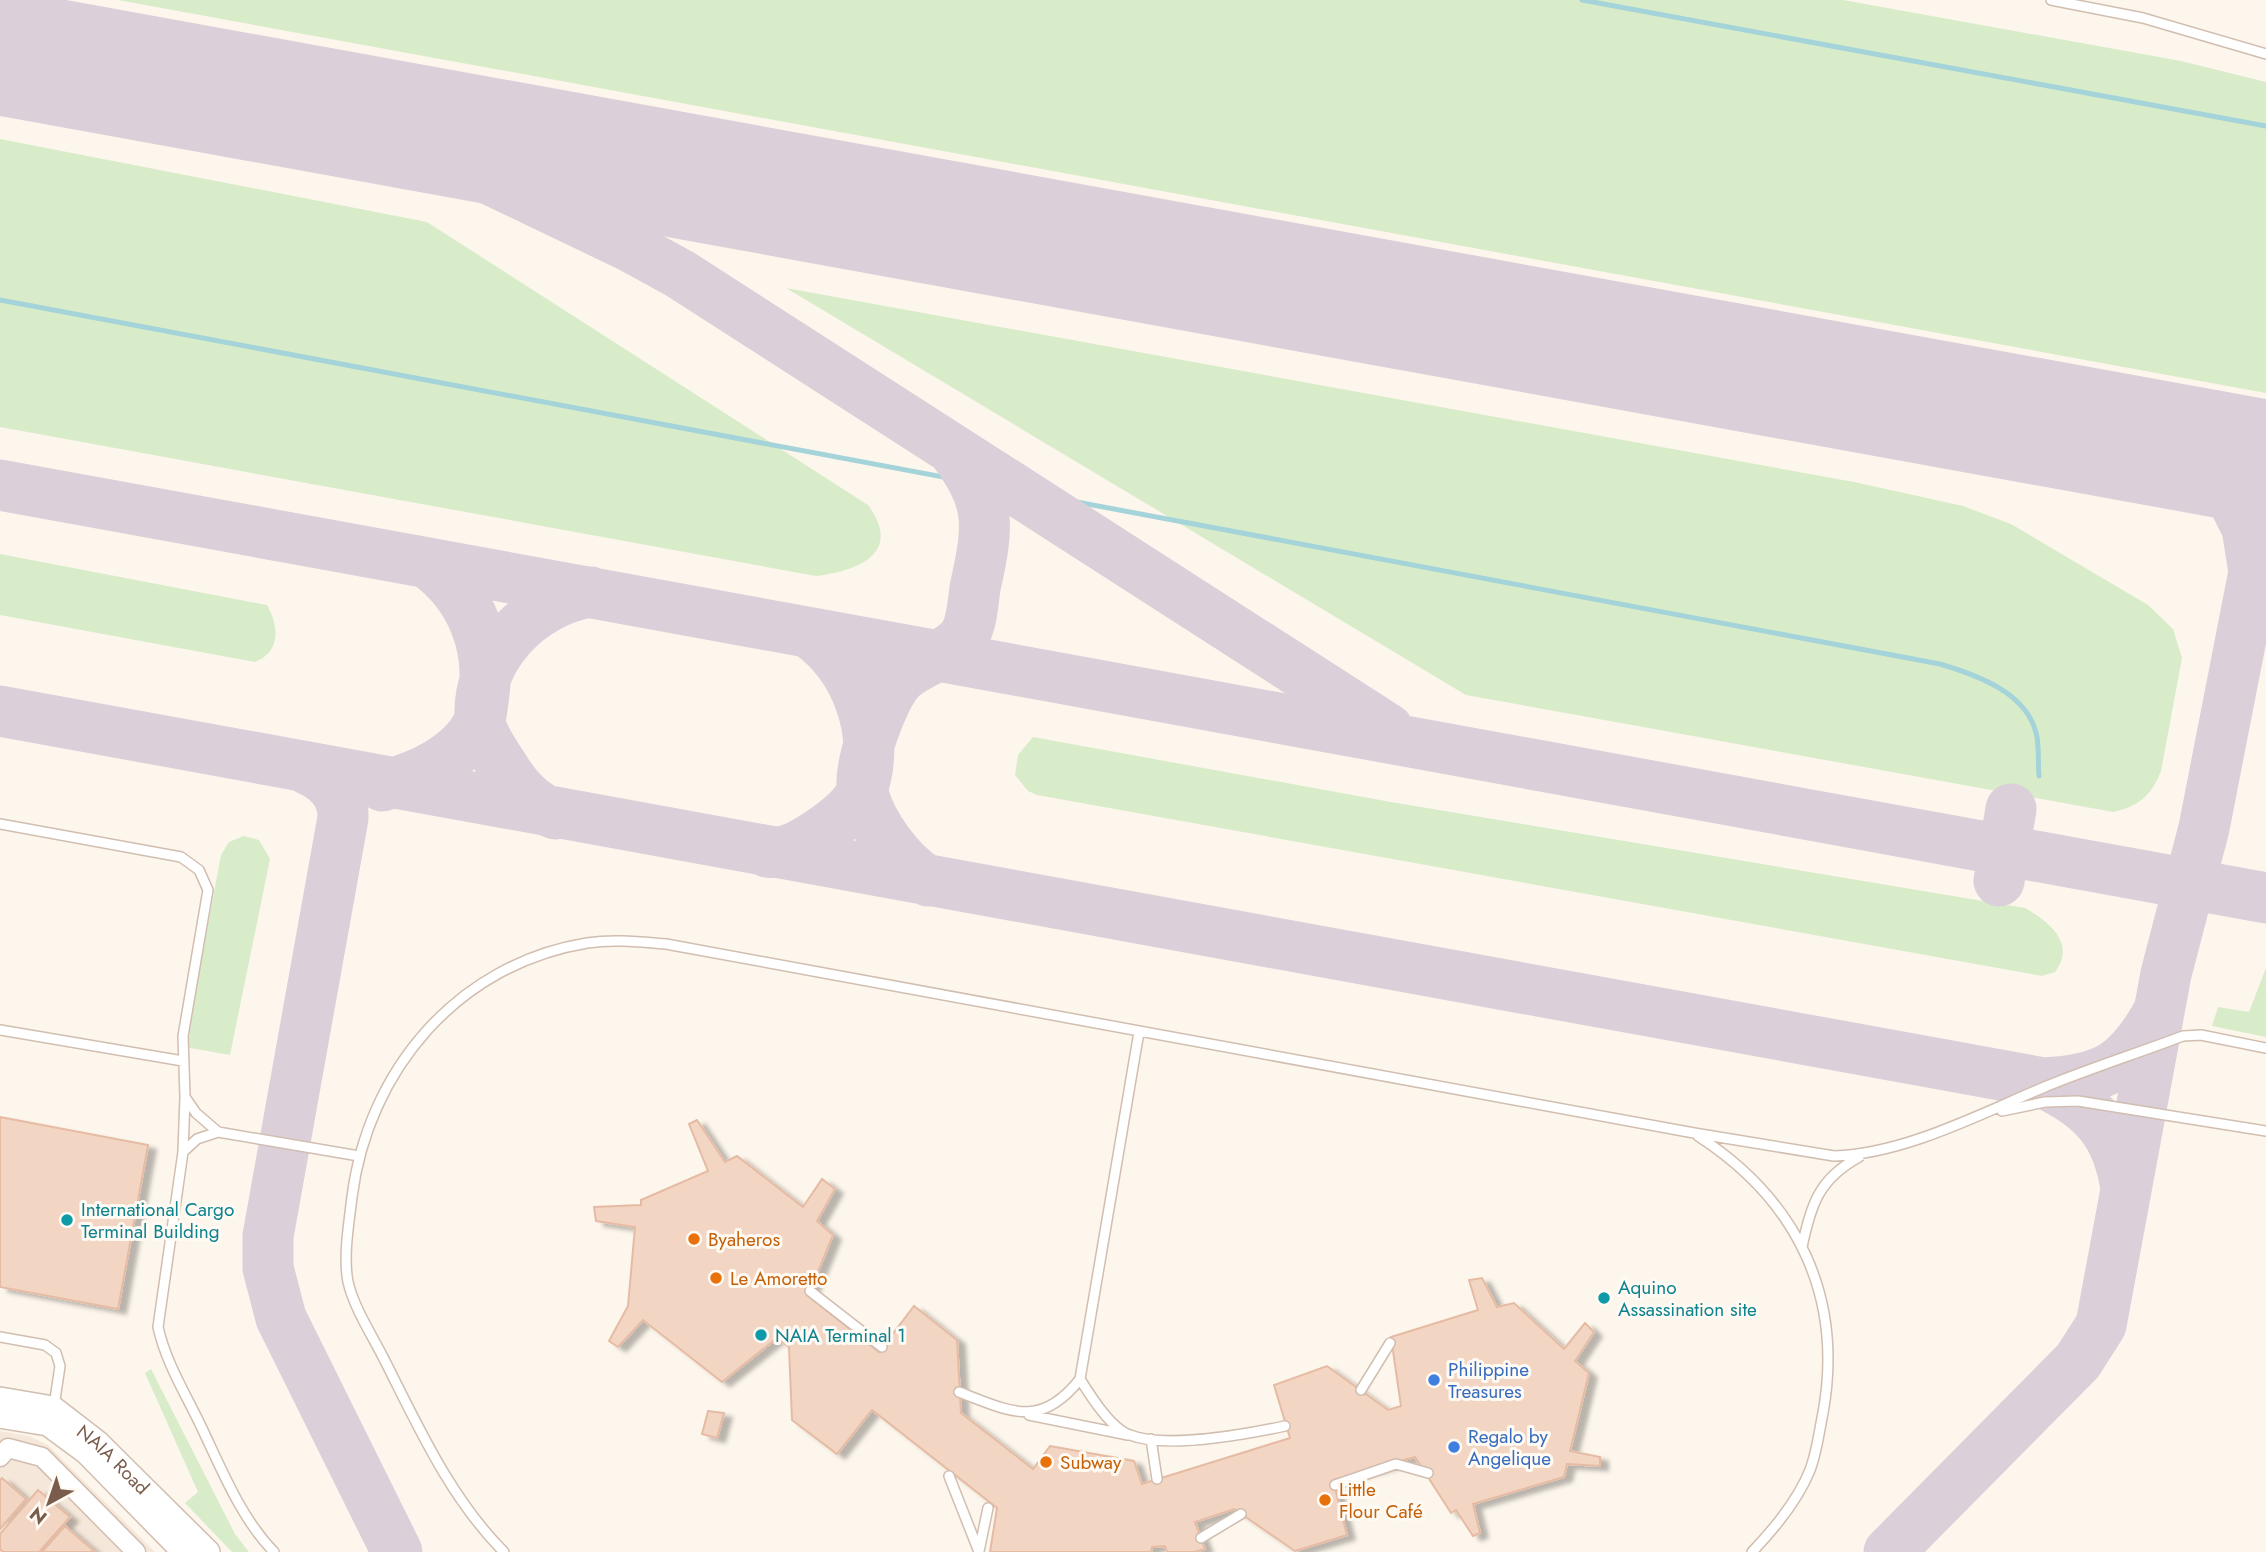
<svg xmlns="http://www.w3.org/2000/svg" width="2266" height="1552" font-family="Jost,sans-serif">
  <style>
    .residential { fill: #f5e8da }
    .green { fill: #d8ecc9 }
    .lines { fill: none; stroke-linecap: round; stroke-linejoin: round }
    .stream { stroke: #a5d3da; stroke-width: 5 }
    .taxiway { stroke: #dbcfda; stroke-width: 51 }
    .runway { stroke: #dbcfda; stroke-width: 126 }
    .building { fill: #f3d5c3; stroke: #e6bba3; stroke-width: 2; filter: url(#shadow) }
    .service-casing { stroke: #d1beb0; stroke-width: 12 }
    .minor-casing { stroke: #d1beb0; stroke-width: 21 }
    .tertiary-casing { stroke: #d1beb0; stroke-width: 26 }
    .service { stroke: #fff; stroke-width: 9 }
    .minor { stroke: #fff; stroke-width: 18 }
    .tertiary { stroke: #fff; stroke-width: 23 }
    .culture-dot { fill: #0f9aa8; stroke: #fffaf3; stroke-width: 2.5 }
    .food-dot { fill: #e8710a; stroke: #fffaf3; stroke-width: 2.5 }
    .shop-dot { fill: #3f7fe0; stroke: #fffaf3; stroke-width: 2.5 }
    .labels { text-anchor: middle; stroke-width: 6; stroke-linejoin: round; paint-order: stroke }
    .culture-label { font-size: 19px; fill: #0d838f; stroke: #fffaf3; text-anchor: start }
    .food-label { font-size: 19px; fill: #c56008; stroke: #fffaf3; text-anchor: start }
    .shop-label { font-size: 19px; fill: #366cbe; stroke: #fffaf3; text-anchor: start }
    .street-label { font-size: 19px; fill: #7a5c4d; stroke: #fffaf3 }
  </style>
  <defs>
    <filter id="shadow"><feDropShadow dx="8" dy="4.5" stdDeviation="2" flood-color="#0004"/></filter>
  </defs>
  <rect width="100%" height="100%" fill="#fdf6ec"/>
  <!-- residential -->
  <path class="residential" d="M0,1431L29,1436L48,1445L155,1552H0Z"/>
  <!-- green -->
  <path class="green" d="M118,0H1843L2181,61L2266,82V393Z
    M0,139L427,222L868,505C903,553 859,571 816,576L0,427Z
    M786,288L1854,482L1963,506L2011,524L2148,605L2173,629L2182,658L2161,771C2152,795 2138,807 2113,812L1466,695Z
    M0,554L267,605C279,626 281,652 255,662L0,615Z
    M1033,737L1391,802L2025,908C2048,921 2077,943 2055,972L2042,976L1037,795L1028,791L1015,775L1018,755Z
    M244,836L259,840L270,859L230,1055L185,1047L221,855L229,842Z
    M2266,968V1037L2212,1026L2218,1007L2249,1012Z
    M151,1369L235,1534L249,1552H232L185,1503L198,1492L145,1373Z"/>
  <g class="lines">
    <!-- stream -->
    <path class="stream" d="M1582,0L2266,126
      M0,300L1940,664C1977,675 2029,693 2037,737C2039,750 2038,764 2039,776"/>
    <!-- taxiway -->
    <path class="taxiway" d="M297,106L485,177L629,246L680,274L1388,729
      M0,485L2266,898
      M0,711L2044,1083C2106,1080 2129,1065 2159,1011
      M307,769C328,778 344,794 343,818L268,1236V1268L281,1318L397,1552
      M382,786C418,777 462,758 479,722C482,716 482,707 483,701C492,648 472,595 427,563
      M555,814C532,806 516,788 504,768C496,756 481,734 480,720C476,656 531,601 591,592
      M767,852C785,855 802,845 817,835C832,825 856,808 862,790C882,734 856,666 809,633
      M928,881C900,864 871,825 863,793C856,770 883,696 900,679C918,661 954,654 965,634C972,622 973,602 975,588C989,525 992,502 952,449
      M1999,881L2011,809
      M2044,1083C2094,1107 2118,1133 2126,1189
      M1889,1552L2078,1361L2101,1325L2166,974L2204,828L2254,572L2247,528L2229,492L2216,478L2194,463L2133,439"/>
    <!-- runway -->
    <path class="runway" d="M0,52L2266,463"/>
  </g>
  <!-- building -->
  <path class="building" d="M0,1117L148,1145L118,1309L0,1287Z
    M697,1120L725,1162L737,1156L803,1207L822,1179L835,1189L817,1221L833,1235L808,1296L879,1352L914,1306L957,1340L961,1413L1033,1469L1050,1446L1134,1461L1142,1484L1290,1438L1274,1385L1327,1366L1388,1410L1401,1406L1391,1337L1478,1310L1469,1280L1482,1278L1497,1307L1514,1303L1564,1349L1585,1323L1594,1332L1575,1361L1589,1373L1570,1451L1600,1457V1466L1567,1464L1564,1477L1473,1504L1480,1533L1473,1536L1456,1510L1451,1513L1415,1457L1333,1480L1347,1535L1295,1551L1234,1509L1195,1522L1205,1549L1194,1552H1167L1165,1546L1152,1547L1151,1552H990L997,1508L872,1410L837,1454L792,1420L789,1347L777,1338L722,1382L643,1320L618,1347L609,1341L628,1306L635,1227L596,1221L594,1207L641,1205V1200L708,1171L689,1124Z
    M708,1411L724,1413L717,1438L702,1434Z
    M2,1478L26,1499L0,1529V1480Z
    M38,1490L70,1517L39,1552H3L0,1549V1534Z
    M65,1526L95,1552H42Z"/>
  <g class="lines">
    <!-- service casing -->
    <g class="service-casing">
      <path id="service" d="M2051,0L2143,18L2266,54
        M0,824L181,857L199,870L208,890L183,1036L185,1097L196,1113L218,1132L359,1156
        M0,1030L183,1061
        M1139,1032L1080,1379C1090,1395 1111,1429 1130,1435C1166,1449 1247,1434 1285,1426
        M2002,1111L2045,1102L2078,1101L2266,1131
        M218,1132L197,1139L183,1152L158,1327C165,1359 182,1388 196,1416C219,1462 238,1515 274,1552
        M1698,1136C1797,1200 1844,1296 1823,1413C1819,1432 1817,1452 1810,1470C1798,1500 1774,1529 1752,1552
        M183,1152L185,1097
        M1802,1247C1811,1204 1819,1179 1859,1157
        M810,1291L882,1347
        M0,1337L45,1345L56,1353L60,1366L54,1406
        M1361,1390L1390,1343
        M959,1392C1011,1412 1041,1429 1080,1379
        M1029,1415L1128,1435
        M1151,1439L1157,1479
        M949,1476L979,1552
        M1335,1485L1396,1464L1428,1473
        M1201,1538L1241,1514
        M979,1551L988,1508
        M504,1552C450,1498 418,1426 384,1359C372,1335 354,1308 348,1282C343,1256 349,1223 352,1197C368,1070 458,964 587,943C614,939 640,942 666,944L1694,1133L1834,1156C1905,1154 1982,1113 2047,1086C2091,1068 2138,1053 2183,1036L2201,1035L2266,1048"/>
    </g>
    <!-- minor casing -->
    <g class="minor-casing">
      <path id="minor" d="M0,1457L8,1448L42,1457L136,1552"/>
    </g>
    <!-- tertiary casing -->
    <g class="tertiary-casing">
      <g id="tertiary">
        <path id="s1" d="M0,1399L53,1408L97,1442L208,1552"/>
        <path d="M0,1416L48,1424L86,1452L184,1552"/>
      </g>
    </g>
    <!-- service -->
    <use href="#service" class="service"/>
    <!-- minor -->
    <use href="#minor" class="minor"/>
    <!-- tertiary -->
    <use href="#tertiary" class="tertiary"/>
  </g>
  <!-- markers -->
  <g class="culture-dot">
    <circle cx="67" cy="1220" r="7"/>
    <circle cx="1604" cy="1298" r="7"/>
    <circle cx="761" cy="1335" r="7"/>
  </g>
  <g class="food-dot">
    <circle cx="694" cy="1239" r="7"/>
    <circle cx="716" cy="1278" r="7"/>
    <circle cx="1046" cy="1462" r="7"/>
    <circle cx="1325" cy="1500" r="7"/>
  </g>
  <g class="shop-dot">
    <circle cx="1434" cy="1380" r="7"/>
    <circle cx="1454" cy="1447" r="7"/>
  </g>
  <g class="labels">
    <!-- culture labels -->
    <g class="culture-label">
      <text x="81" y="1216">International Cargo<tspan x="81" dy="22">Terminal Building</tspan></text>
      <text x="1618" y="1294">Aquino<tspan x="1618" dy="22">Assassination site</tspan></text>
      <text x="775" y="1342">NAIA Terminal 1</text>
    </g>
    <!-- food labels -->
    <g class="food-label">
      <text x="708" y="1246">Byaheros</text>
      <text x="730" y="1285">Le Amoretto</text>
      <text x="1060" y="1469">Subway</text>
      <text x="1339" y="1496">Little<tspan x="1339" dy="22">Flour Café</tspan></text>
    </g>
    <!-- shop labels -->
    <g class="shop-label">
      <text x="1448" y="1376">Philippine<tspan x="1448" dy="22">Treasures</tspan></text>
      <text x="1468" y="1443">Regalo by<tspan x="1468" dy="22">Angelique</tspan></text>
    </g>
    <!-- street labels -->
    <g class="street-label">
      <text dy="7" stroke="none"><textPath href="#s1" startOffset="133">NAIA Road</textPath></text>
    </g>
  </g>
  <!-- north arrow -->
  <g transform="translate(49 1503) rotate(220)" stroke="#fffaf3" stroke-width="5" paint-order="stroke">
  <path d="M0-5L12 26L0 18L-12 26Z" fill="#7a5c4d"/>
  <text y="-10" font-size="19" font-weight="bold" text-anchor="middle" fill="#7a5c4d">N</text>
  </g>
</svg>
